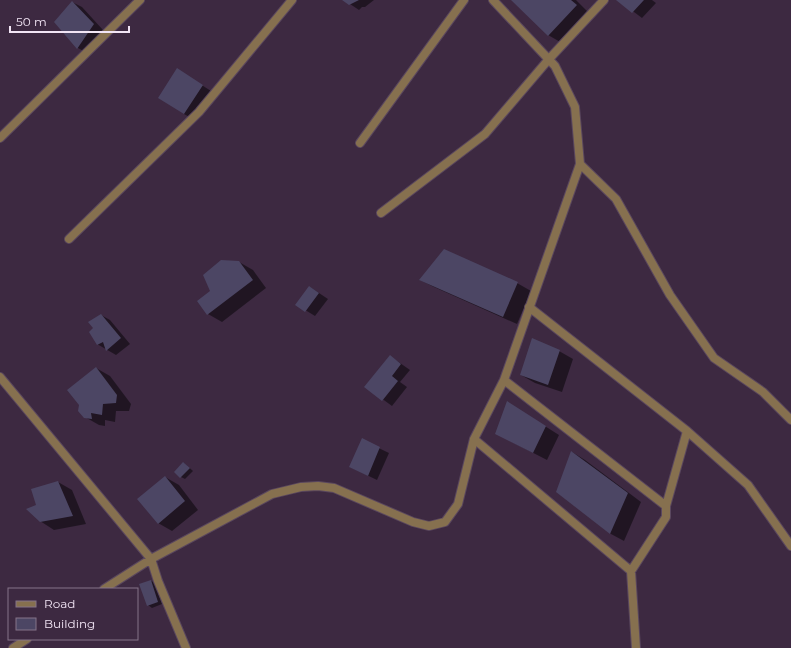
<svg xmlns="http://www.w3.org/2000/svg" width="791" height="648" font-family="Montserrat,sans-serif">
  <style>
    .shadow { fill: #0007 }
    .building { fill: #4c4664 }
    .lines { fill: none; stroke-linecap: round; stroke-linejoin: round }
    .street-casing { stroke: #5a475e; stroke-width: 10 }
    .street { stroke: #86704f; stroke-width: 8 }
  </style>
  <rect width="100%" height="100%" fill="#3d2941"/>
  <!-- shadow -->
  <path class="shadow" d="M344,0H374L365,7H362L359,10Z
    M513,0H576L590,14L562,43L548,35Z
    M618,0H652L656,3L642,18Z
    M72,2L82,7L103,30L87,53L78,48Z
    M186,75L211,91L193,119L184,114Z
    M239,262L253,270L266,288L222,322L208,314L211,291Z
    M420,280L517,283L531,291L517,324L434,287Z
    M310,287L328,299L315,316L297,305Z
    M101,315L110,320L130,344L116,355L97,344L95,328Z
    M559,351L573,359L562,392L535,383L521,375Z
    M390,356L410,370L400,382L407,387L392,406L366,387Z
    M96,368L110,376L131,404L129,411H116L115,422L105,420V426L99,425L85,417Z
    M521,411L559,435L547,460L510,441Z
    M362,440L389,453L377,480L350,467Z
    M572,452L585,460L641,502L624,541L611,534L557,492Z
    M184,463L193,471L185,479L181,477Z
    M165,477L179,485L198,510L172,531L158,523Z
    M58,482L72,490L86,524L54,530L40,521L38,505Z
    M151,581L155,583L162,604L152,608L148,605Z"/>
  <!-- building -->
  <path class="building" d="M342,0H359L349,5Z
    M511,0H571L577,5L548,36Z
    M616,0H644L632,13Z
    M72,1L94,24L77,49L54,22Z
    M177,68L203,85L184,114L158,98Z
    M444,249L518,282L503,317L419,280Z
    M221,260L239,261L253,280L207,315L197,301L210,291L203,275Z
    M309,286L319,293L305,312L295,305Z
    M101,314L121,338L106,351L103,342L97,345L89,332L93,328L88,322Z
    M532,338L560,350L548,385L520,375Z
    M390,355L401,364L392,376L398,381L382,401L364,387Z
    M96,367L117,395L116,403L103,404L102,415L91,413L92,419L84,418L78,411L79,405L67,390Z
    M507,401L546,426L533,453L495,434Z
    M362,438L380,447L368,476L349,467Z
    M571,451L628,493L610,534L556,492Z
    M183,462L190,468L180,478L174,472Z
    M165,476L185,501L158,524L137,499Z
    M58,481L73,516L40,522L26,509L36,505L31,489Z
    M151,580L158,602L147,606L139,584Z"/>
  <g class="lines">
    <!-- street casing -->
    <g class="street-casing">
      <path id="street" d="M0,138L140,0
        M360,143L464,0
        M580,164L616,199L670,295L714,358L763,392L791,420
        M381,213L485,134L549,59L604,0
        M69,239L199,112L292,0
        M529,307L687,431L748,485L791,546
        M0,377L151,559L158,581L186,648
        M504,380L666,506V517L631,571
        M474,439L631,571L636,648
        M666,506L687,431
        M104,589L151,559L272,494L301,487L318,486L334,488L413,522L429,526L445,522L458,504L474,439L504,380L580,164L575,107L555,66L493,0
        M13,648L27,639"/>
    </g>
    <!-- street -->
    <use href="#street" class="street"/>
  </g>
  <!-- legend -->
  <rect x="8" y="588" width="130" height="52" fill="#3d2941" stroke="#857489"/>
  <rect x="16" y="601" width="20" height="6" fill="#86704f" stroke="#857489"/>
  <text x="44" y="608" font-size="12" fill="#f2e5f5">Road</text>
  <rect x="16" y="618" width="20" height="12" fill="#4c4664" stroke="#857489"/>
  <text x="44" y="628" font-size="12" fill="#f2e5f5">Building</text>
  <!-- scale -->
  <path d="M10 26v6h119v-6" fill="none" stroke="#f2e5f5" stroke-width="2"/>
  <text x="16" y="26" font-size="12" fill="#f2e5f5" stroke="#3d2941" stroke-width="3" paint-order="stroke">50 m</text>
</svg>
